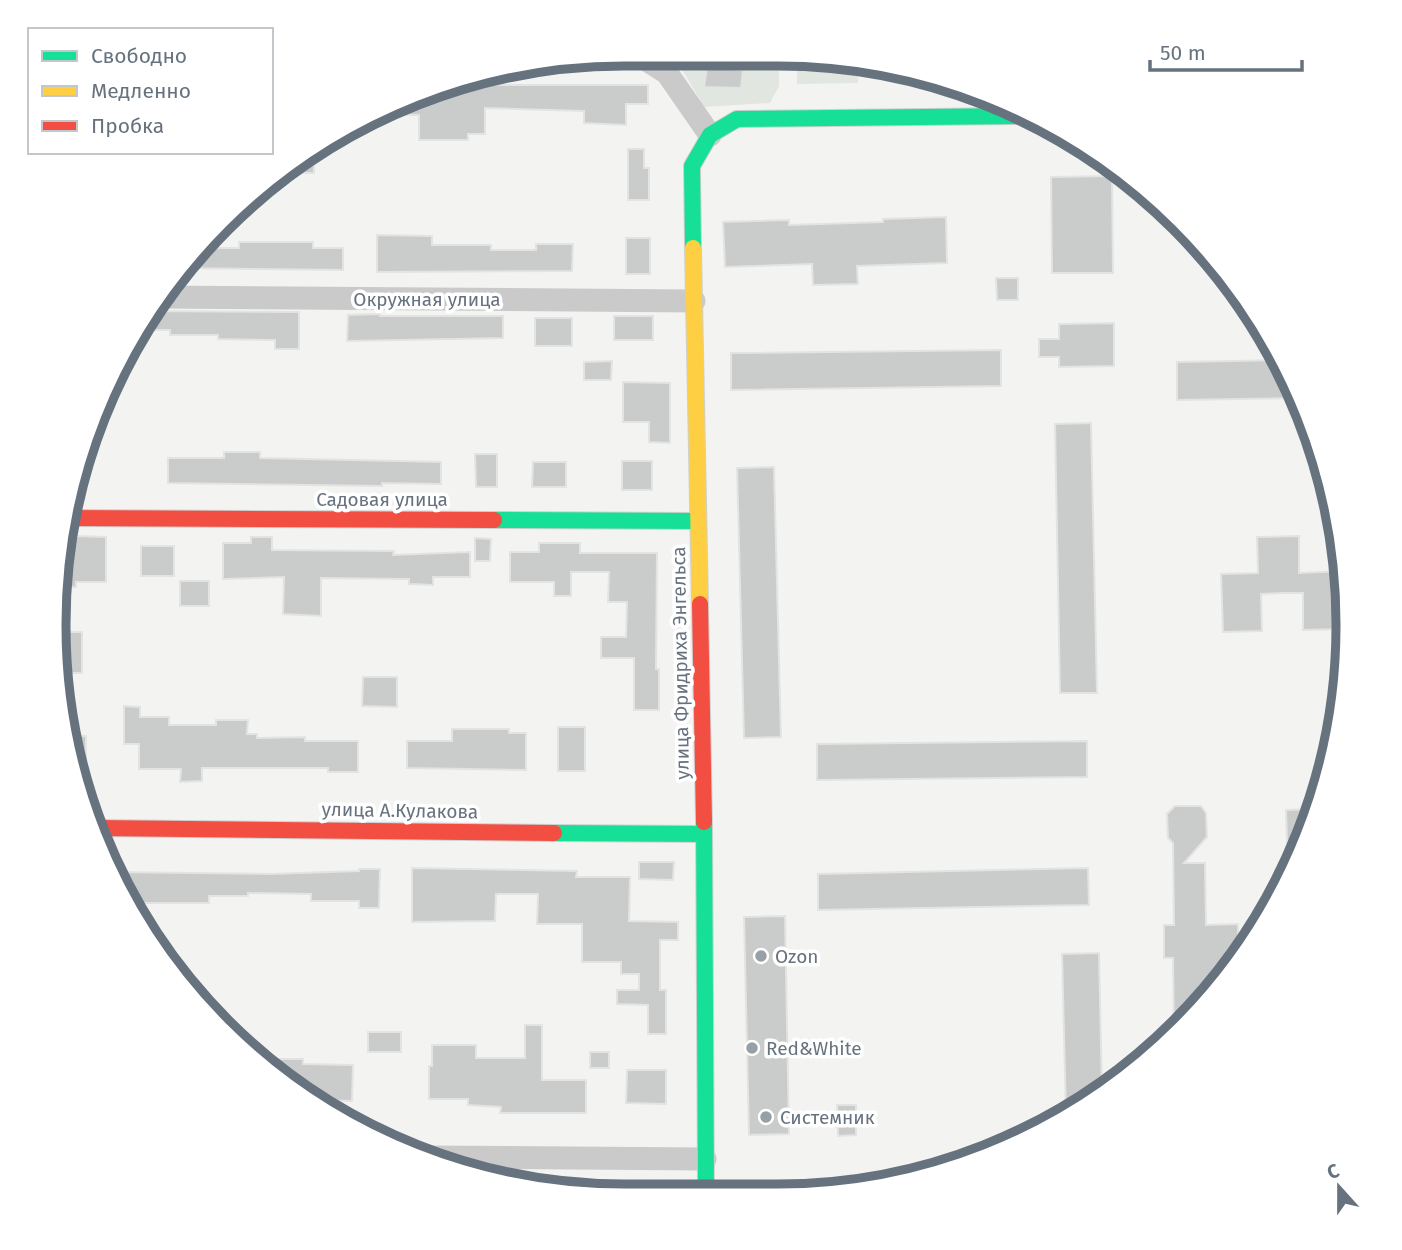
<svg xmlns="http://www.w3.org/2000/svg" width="1402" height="1250" font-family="'Fira Sans',sans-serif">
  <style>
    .green { fill: #e2e6e1 }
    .building { fill: #cacccc; stroke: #e2e3e2; stroke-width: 2 }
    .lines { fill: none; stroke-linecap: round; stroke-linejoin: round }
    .fast-casing { stroke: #cfd0d0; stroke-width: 18 }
    .slow-casing { stroke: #cfd0d0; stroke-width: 18 }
    .jam-casing { stroke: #cfd0d0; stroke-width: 18 }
    .street { stroke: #cacacb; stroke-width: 23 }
    .fast { stroke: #16e098; stroke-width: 16 }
    .slow { stroke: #ffcf43; stroke-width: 16 }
    .jam { stroke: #f24e42; stroke-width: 16 }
    .poi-dot { fill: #98a0a7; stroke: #fff; stroke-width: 2.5 }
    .labels { text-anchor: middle; stroke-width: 7; stroke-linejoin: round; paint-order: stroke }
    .street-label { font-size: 19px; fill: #67727f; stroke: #fff }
    .poi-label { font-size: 19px; fill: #67727f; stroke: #fff; text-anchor: start }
    .rim { fill: none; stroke: #67727f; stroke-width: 9 }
  </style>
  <rect width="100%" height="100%" fill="#f3f4f2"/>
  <!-- green -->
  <path class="green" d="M669,56L779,61V86L770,103L704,107L683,71Z
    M797,61L858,64V83L797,84Z"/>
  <!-- building -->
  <path class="building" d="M707,67L743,70L741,88L704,87Z
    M466,81V85H648V104H626V125L584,123V111L485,108V134H468V140H419V115H374V113Z
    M314,149V173H298V159Z
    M628,149H644V168H649V200H628Z
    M1112,176L1113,273H1052L1051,177Z
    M946,217L947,263L857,266L858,284L813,285L812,264L725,267L723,222L789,220V225L883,222V219Z
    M377,235L432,236V245H491V250H536V244H573L572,271L377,272Z
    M626,238H650V274H626Z
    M239,242H313V248H343V270L182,268L201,248H239Z
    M996,278H1018V300H997Z
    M152,311L299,312V349H275V340L218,339V335H170V330H140Z
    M380,314V316H503V338L347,341L348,315Z
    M614,316H653V340H614Z
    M535,318H572V346H535Z
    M1114,323V366L1059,367V357H1039V339H1059V324Z
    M1001,350V386L731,390V353Z
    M1281,360L1289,373L1298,398L1177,400V362Z
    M612,361L611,380H584V362Z
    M623,382L670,383V443L649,442V422H623Z
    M1091,423L1097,693H1060L1055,424Z
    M224,452H260V458L441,462V484L382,483V486L168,483V458H224Z
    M475,454H497V487H476Z
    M622,461H652V490H622Z
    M533,462H566V487H532Z
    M774,467L781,737L744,738L737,468Z
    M76,536L106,537V582H76V587H58L63,539H76Z
    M1299,536V573L1344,571L1347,588L1346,592H1343L1344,629L1303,630V593H1282L1261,594L1262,631L1223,632L1221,574L1258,573L1257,537Z
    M251,537H272V550L394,551L393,555L470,552V577H433V585L409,584V579L321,578V616L283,614L284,577L223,579V543H251Z
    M475,538L491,539L490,561H475Z
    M539,543H580V553H657L656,669H659V710H634V658H601V637H626L627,602H608L609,572H571V596H554V582H510V552H539Z
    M141,546H174V576H141Z
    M180,581H209V606H180Z
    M55,632H82V673H60Z
    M363,677H397V707L362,706Z
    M124,706L140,707V717H169V725H216V720H248L247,734H257V738L305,737V741H358V772H328V768H202V781L180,782L181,769H139V744H124Z
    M558,727H585V771H558Z
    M452,729H509V733H526V770L407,768V741H452Z
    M69,736H86V785H79L74,772Z
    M1087,741V777L817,780V744Z
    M1175,806H1201L1206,813L1207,837L1184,863H1205L1206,925L1238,924V957L1206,1002L1174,1032L1173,958H1164V925H1174L1173,843L1168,838L1167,814Z
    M1317,809L1313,818L1288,873L1286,810Z
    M639,862H674L673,880L639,879Z
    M412,868L577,871L576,877H630L629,921L678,922V940H660V990H666V1034H648V1005L617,1004V990H639V974H621V962H582V924H537L538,894H496L495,921L412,922Z
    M1088,868L1089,905L818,910V874Z
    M359,869H380L379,908H359V901H311V894L248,893V896H209V903H130L111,872L270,874L359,871Z
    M785,916L789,1134L749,1135L744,917Z
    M1099,953L1102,1092L1066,1114L1062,954Z
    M525,1025H542V1080H586V1113H500L501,1107L468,1105V1099H429V1066H432V1045H476V1058H525Z
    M368,1032H401V1052H368Z
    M590,1052H609V1068H590Z
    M271,1059H303V1064L353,1065L352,1101L314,1100L271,1072Z
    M627,1070H666V1104L626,1103Z
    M837,1105H856V1135L838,1136Z"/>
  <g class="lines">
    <!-- fast casing -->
    <g class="fast-casing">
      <path id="fast" d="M693,248L692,166L710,135L737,119L1024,116
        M494,520L698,521
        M704,822L706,1195
        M554,833L704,834"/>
    </g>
    <!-- slow casing -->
    <g class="slow-casing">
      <path id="slow" d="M693,248L700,604"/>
    </g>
    <!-- jam casing -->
    <g class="jam-casing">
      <path id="jam" d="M65,518L494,520
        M700,604L704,822
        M95,828L554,833"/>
    </g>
    <!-- street -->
    <path class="street" d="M617,55H639L667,73L710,135
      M160,297L694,301
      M425,1157L705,1159"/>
    <!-- fast -->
    <use href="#fast" class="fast"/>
    <!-- slow -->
    <use href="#slow" class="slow"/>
    <!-- jam -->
    <use href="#jam" class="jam"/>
  </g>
  <!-- markers -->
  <g class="poi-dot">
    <circle cx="761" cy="956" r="7"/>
    <circle cx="752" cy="1048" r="7"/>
    <circle cx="766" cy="1117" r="7"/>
  </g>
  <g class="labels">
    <!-- street labels -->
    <g class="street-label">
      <text x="427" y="306">Окружная улица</text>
      <text x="382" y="506">Садовая улица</text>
      <text transform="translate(680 663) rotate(-91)" y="7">улица Фридриха Энгельса</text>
      <text transform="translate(400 810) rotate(1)" y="7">улица А.Кулакова</text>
    </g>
    <!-- poi labels -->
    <g class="poi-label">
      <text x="775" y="963">Ozon</text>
      <text x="766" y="1055">Red&amp;White</text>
      <text x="780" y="1124">Системник</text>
    </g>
  </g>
  <!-- crop -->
  <path d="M0 0H1402V1250H0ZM624 66H778A558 558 0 0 1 1336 624V626A558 558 0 0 1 778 1184H624A558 558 0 0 1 66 626V624A558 558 0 0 1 624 66Z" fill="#fff" fill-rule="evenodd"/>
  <path class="rim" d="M624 66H778A558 558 0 0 1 1336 624V626A558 558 0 0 1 778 1184H624A558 558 0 0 1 66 626V624A558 558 0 0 1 624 66Z"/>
  <!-- legend -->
  <rect x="28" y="28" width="245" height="126" fill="#ffffff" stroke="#c2c7cc" stroke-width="2"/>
  <rect x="42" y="51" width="35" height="10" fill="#16e098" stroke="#c2c7cc" stroke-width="2"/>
  <text x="91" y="63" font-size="21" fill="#67727f">Свободно</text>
  <rect x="42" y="86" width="35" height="10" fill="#ffcf43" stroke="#c2c7cc" stroke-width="2"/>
  <text x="91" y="98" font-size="21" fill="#67727f">Медленно</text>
  <rect x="42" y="121" width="35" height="10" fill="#f24e42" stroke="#c2c7cc" stroke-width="2"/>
  <text x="91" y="133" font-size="21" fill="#67727f">Пробка</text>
  <!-- north arrow -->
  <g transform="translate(1339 1187) rotate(339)" stroke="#ffffff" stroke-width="5" paint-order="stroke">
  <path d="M0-5L12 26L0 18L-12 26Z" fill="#67727f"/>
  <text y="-10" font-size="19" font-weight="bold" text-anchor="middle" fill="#67727f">С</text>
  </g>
  <!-- scale -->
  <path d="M1150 60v10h152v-10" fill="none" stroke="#67727f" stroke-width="3.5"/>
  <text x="1160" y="60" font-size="21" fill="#67727f" stroke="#ffffff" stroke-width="5" paint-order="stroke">50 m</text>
</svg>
